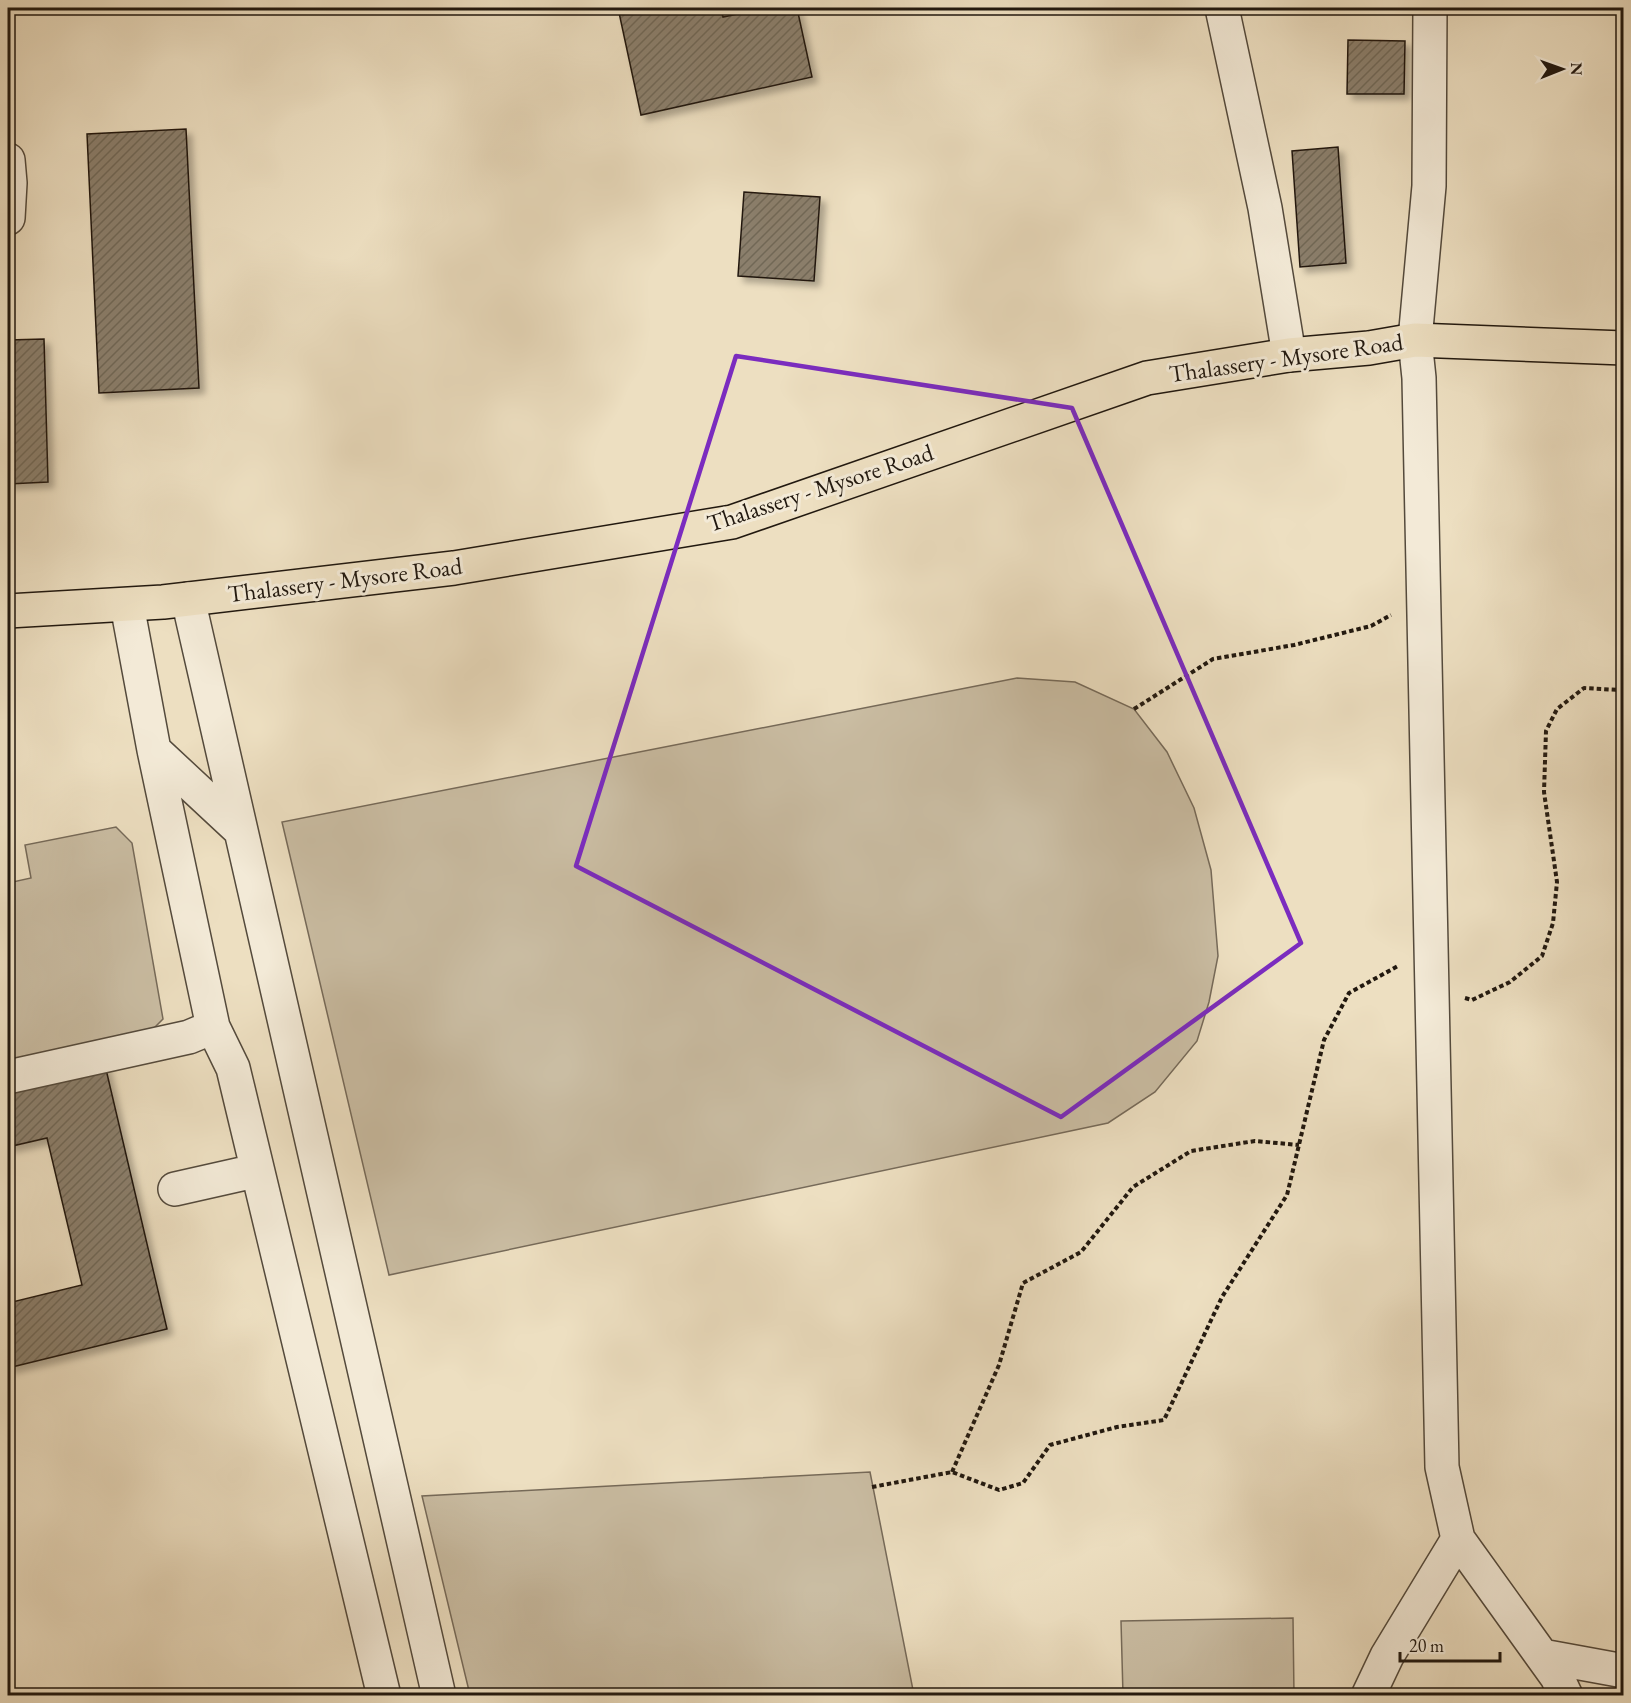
<svg xmlns="http://www.w3.org/2000/svg" width="1631" height="1703" font-family="'EB Garamond',serif">
  <style>
    .pitch { fill: #cabda3; stroke: #766a59; stroke-width: 1.5 }
    .building { fill: url(#building-hatch); stroke: #21180f; stroke-width: 1.5; filter: url(#shadow) }
    .lines { fill: none; stroke-linecap: round; stroke-linejoin: round }
    .minor-casing { stroke: #544a3c; stroke-width: 36 }
    .major-casing { stroke: #21180f; stroke-width: 36 }
    .path { stroke: #21180f; stroke-width: 4; stroke-dasharray: 4.5 3; stroke-linecap: butt }
    .minor { stroke: #f3ead7; stroke-width: 33 }
    .major { stroke: #eddfc1; stroke-width: 33 }
    .marked { fill: none; stroke: #7b2cbf; stroke-width: 4.5; stroke-linejoin: round }
    .labels { text-anchor: middle; stroke-width: 6; stroke-linejoin: round; paint-order: stroke }
    .street-label { font-size: 24px; fill: #21180f; stroke: #f3ead7 }
  </style>
  <defs>
    <pattern id="building-hatch" width="6" height="6" patternUnits="userSpaceOnUse" patternTransform="scale(1.5)"><rect width="6" height="6" fill="#8b7f6c"/><path d="M-1 1l2-2M0 6l6-6M5 7l2-2" fill="none" stroke="#716757"/></pattern>
    <filter id="shadow"><feDropShadow dx="5.5" dy="5.5" stdDeviation="3" flood-color="#0004"/></filter>
  </defs>
  <rect width="100%" height="100%" fill="#eddfc1"/>
  <filter id="stains"><feTurbulence type="fractalNoise" baseFrequency=".00333" numOctaves="4"/><feColorMatrix values="0 0 0 0 .2 0 0 0 0 .09 0 0 0 0 .02 0 0 0 .5 -.17"/></filter>
  <radialGradient id="worn" r=".72"><stop offset=".6" stop-color="#630" stop-opacity="0"/><stop offset="1" stop-color="#630" stop-opacity=".3"/></radialGradient>
  <!-- pitch -->
  <path class="pitch" d="M1017,678L1075,682L1134,709L1167,752L1194,808L1211,870L1218,956L1209,1002L1197,1041L1155,1092L1108,1123L389,1275L282,822Z
    M116,827L132,843L163,1019L148,1034L8,1065V883L31,878L25,845Z
    M870,1472L914,1695H470L422,1496Z
    M1293,1618L1294,1695H1123L1121,1621Z"/>
  <!-- building -->
  <path class="building" d="M618,8H721L723,17L766,8H797L812,77L641,115Z
    M1348,40L1405,41L1404,94H1347Z
    M186,129L199,388L99,393L87,134Z
    M1338,147L1346,263L1300,267L1292,151Z
    M744,192L820,197L814,281L738,276Z
    M44,339L48,482L8,484V340Z
    M105,1065L167,1329L8,1368V1303L82,1285L47,1138L8,1147V1089Z"/>
  <g class="lines">
    <!-- minor casing -->
    <g class="minor-casing">
      <path id="minor" d="M1222,8L1265,208L1289,355
        M8,160L10,183L8,218
        M188,599L439,1696
        M127,605L154,750L213,1027L233,1068L384,1696
        M154,750L241,831
        M8,1077L189,1037L213,1027
        M175,1189L246,1173L256,1167
        M1458,1539L1557,1677L1566,1696
        M1542,1656L1624,1671
        M1368,1696L1387,1656L1458,1539L1442,1467L1419,378L1415,340L1429,186L1430,8"/>
    </g>
    <!-- major casing -->
    <g class="major-casing">
      <path id="major" d="M8,611L163,602L454,568L732,522L1147,378L1289,355L1369,348L1415,340L1624,348"/>
    </g>
    <!-- path -->
    <path class="path" d="M1134,709L1213,659L1294,645L1371,626L1391,615
      M1465,998L1472,1000L1510,982L1542,956L1553,923L1557,882L1544,792L1546,731L1557,709L1584,688L1619,690L1623,712
      M952,1472L999,1365L1023,1283L1081,1252L1133,1187L1191,1151L1255,1141L1299,1145
      M872,1487L952,1472L999,1490L1023,1483L1050,1445L1117,1427L1164,1420L1222,1297L1287,1195L1324,1040L1349,993L1398,966"/>
    <!-- minor -->
    <use href="#minor" class="minor"/>
    <!-- major -->
    <use href="#major" class="major"/>
  </g>
  <!-- marked area -->
  <path class="marked" d="M736,356L1072,408L1301,943L1061,1117L576,866Z"/>
  <g class="labels">
    <!-- street labels -->
    <g class="street-label">
      <text transform="translate(1286 358) rotate(-8)" y="8">Thalassery - Mysore Road</text>
      <text transform="translate(820 488) rotate(-18)" y="8">Thalassery - Mysore Road</text>
      <text transform="translate(345 580) rotate(-7)" y="8">Thalassery - Mysore Road</text>
    </g>
  </g>
  <!-- margin -->
  <rect width="1631" height="1703" fill="none" stroke="#eddfc1" stroke-width="30"/>
  <rect x="9" y="9" width="1613" height="1685" fill="none" stroke="#21180f" stroke-width="3"/>
  <rect x="15" y="15" width="1601" height="1673" fill="none" stroke="#21180f" stroke-width="1.5"/>
  <!-- north arrow -->
  <g transform="translate(1562 69) rotate(89)" stroke="#f3ead7" stroke-width="4.5" paint-order="stroke">
  <path d="M0-4.5L10 22L0 15L-10 22Z" fill="#21180f"/>
  <text y="-9" font-size="16" font-weight="bold" text-anchor="middle" fill="#21180f">N</text>
  </g>
  <!-- scale -->
  <path d="M1400 1652v9h100v-9" fill="none" stroke="#21180f" stroke-width="3"/>
  <text x="1409" y="1652" font-size="18" fill="#21180f" stroke="#f3ead7" stroke-width="4.5" paint-order="stroke">20 m</text>
  <rect width="100%" height="100%" filter="url(#stains)"/>
  <rect width="100%" height="100%" fill="url(#worn)"/>
</svg>
